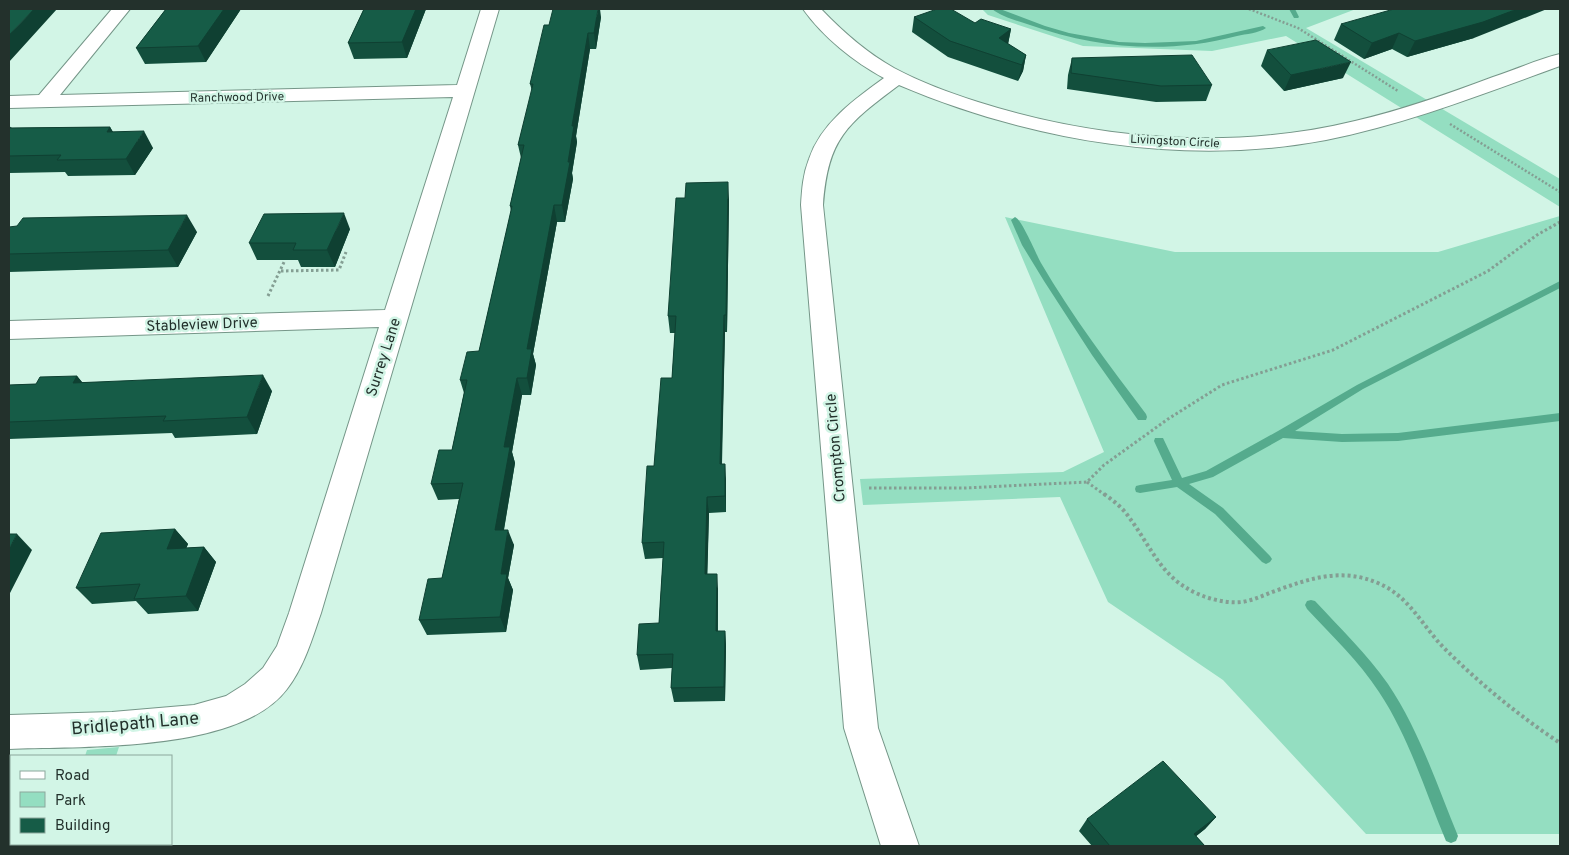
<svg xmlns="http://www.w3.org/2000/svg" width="1569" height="855" font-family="Overpass,sans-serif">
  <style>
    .green { fill: #94dec1 }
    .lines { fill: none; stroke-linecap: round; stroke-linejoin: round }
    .stream { fill: #55ab8d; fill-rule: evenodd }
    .street-casing { stroke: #759688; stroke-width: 2 }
    .path-far2 { stroke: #849e93; stroke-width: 2.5; stroke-dasharray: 2 2; stroke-linecap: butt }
    .path-far1 { stroke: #849e93; stroke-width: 3; stroke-dasharray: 2.5 2.5; stroke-linecap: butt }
    .path { stroke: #849e93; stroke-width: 4; stroke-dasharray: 3 3; stroke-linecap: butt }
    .street { fill: #fff; fill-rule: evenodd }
    .wall { fill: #134f3d }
    .shaded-wall { fill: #0f4032 }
    .building { fill: #165c47; stroke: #0f4032 }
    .labels { text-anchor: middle; stroke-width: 5; stroke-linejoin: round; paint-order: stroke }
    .far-street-label { font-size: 12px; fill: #23312c; stroke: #d2f5e6 }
    .street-label { font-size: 15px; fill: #23312c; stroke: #d2f5e6 }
    .near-street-label { font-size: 18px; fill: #23312c; stroke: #d2f5e6 }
  </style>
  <rect width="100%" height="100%" fill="#d2f5e6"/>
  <!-- green -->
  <path class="green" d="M982,9H1356L1306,28L1560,179V207L1286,36L1212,51L1083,46L988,15Z
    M1560,216V834H1366L1223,680L1108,602L1060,497L863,505L860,479L1063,472L1104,452L1005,217L1175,252H1438Z
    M119,747L116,756H85L87,750Z"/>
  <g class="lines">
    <!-- stream -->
    <path class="stream" d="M992,9H1000L1045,26L1069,33L1119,42L1145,43L1196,41L1263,26L1266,28C1259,33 1246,34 1237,36C1168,54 1098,49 1030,25C1018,21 1002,17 992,9Z
      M1289,9H1295L1299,17L1298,18H1294Z
      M1015,217C1022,220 1036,254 1041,263C1072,316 1109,365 1146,414L1147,417L1146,420H1138L1092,355L1044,281L1022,245L1011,220Z
      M1560,281V288L1363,389L1295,431L1342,434L1398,433L1560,413V421L1398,441L1342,442L1283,438L1213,477L1189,484L1223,508L1270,556L1272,559L1270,562L1266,564L1262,562L1215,514L1177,487L1140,493L1136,492L1135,489L1136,486L1140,485L1172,480L1154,441L1155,438H1163L1182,478L1206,471L1278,431L1357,385Z
      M1311,600L1315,601C1340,628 1367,654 1388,684C1419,730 1437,785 1458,836L1456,841L1451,843L1446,841C1425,791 1409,737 1379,692C1359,661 1332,636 1307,609L1305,605L1307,601Z"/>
    <!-- street casing -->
    <g class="street-casing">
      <path id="street" d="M112,9H130L60,95L457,85L481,9H499L321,613C312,639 304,667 287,689C239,753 83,746 9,749V715L112,712L194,705L226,696L245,684L263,668L277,646L289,613L379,327L9,339V321L385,310L453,97L9,108V96L39,95Z
        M803,9H821C843,32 867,53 894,68C920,82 950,93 978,102C1097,140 1232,151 1355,121C1402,110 1448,94 1493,77C1515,70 1538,59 1560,54V66C1483,94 1406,124 1326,140C1184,167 1031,141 899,85C847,124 828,138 823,205L878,728L919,846H881L844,728L801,205C802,189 803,174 809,159C821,123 855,99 884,78C854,62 823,37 803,9Z"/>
    </g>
    <!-- path-far2 -->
    <path class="path-far2" d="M1249,9L1298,28L1398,91
      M1450,124L1560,192"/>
    <!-- path-far1 -->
    <path class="path-far1" d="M281,271L339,270L346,252
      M268,296L285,260
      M1087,482L1105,495
      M869,488H964L1087,482L1104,465L1168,419L1222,385L1333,350L1488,271L1537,235L1560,222"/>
    <!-- path -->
    <path class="path" d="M1104,494C1114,501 1124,509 1131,520C1148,543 1160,572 1185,587C1200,597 1224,604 1242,602C1254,600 1264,595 1275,591C1311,578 1343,567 1380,584C1408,596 1423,626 1443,647C1479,683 1518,715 1560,743
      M66,844V846"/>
    <!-- street -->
    <use href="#street" class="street"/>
  </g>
  <!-- wall -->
  <path class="wall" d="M166,9H241L206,62L145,64L136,48Z
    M364,9H426L407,58L354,59L348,43Z
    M699,9H714L699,10Z
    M601,17L596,49H590L576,136L577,142L572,173L573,179L565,222H557L533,354L536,365L531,395H522L512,452L515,463L504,530L514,545L508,578L513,590L506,632L427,635L419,620L442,578L459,499L438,500L431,484L452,450L464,393L460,380L479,351L511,211L510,206L521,158L518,145L532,91L530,84L549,25Z
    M914,17L975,23L1011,29L1008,44L1026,55L1023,71L1018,81L948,57L912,32Z
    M1341,24L1474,38L1407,57L1392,49L1364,59L1334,40Z
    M1267,50L1343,78L1284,91L1261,66Z
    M1072,58L1212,85L1206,101L1156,102L1067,89L1068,75Z
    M9,126L12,128L110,127L113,132L153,148L135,175L68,176L65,172L9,173Z
    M685,198L729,199L727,332H725L722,464L726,480V512L709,513L707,574L718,589V631H725L726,646L725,701L674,702L671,688L672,668L640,670L637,655L659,623L663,558L645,559L642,543L654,466L672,378L675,333H670L668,316Z
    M9,227L197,232L178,267L9,272Z
    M350,229L335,267H301L298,260H257L249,243Z
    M77,376L82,382L272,391L257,434L175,438L172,433L9,439V385L36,384Z
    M175,529L188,544L186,548L204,547L216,562L198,611L148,614L136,601L92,604L76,588Z
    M1216,817L1205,829L1196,836L1205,846H1092L1079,831L1087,819Z"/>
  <!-- shaded-wall -->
  <path class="shaded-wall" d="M34,9H57L9,62V35Z
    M224,9H241L206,62L198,46Z
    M416,9H426L407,58L402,42Z
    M598,9H600L601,17L596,49L594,33Z
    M1517,9H1547L1474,38L1407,57L1415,41Z
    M1011,29L1008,44L999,38Z
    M588,33L590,49L576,136L577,142L572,173L573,179L565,222L562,205L572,126Z
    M1399,33L1392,49L1364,59L1372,43Z
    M1026,55L1023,71L1018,81L1022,65Z
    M1351,62L1343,78L1284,91L1291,75Z
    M110,127L120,144L107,132Z
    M144,131L153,148L135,175L126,159Z
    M728,182L729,199L727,332L726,315Z
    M554,205L557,222L533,354L536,365L531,395L527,378V349Z
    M344,213L350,229L335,267L327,250Z
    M187,215L197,232L178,267L168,250Z
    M724,315L725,332L721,480L720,464Z
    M263,375L272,391L257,434L247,417Z
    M77,376L90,392L73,383Z
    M517,378L522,395L512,452L515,463L501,546L495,530L504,447Z
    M725,464L726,480V512L725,496Z
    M707,497L709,513L707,590L705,574Z
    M175,529L188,544L180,565L167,549Z
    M508,530L514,545L508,578L513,590L506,632L500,617L501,574Z
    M17,534L32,550L9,595V549Z
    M204,547L216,562L198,611L186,596Z
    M717,574L718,589L717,646L716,631Z
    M725,631L726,646L725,701L724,687Z
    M1216,817L1205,829L1184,846L1194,834Z"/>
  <!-- building -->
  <path class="building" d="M9,9H34L9,35Z
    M166,9H224L198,46L136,48Z
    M364,9H416L402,42L348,43Z
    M553,9H598L594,33H588L572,126H574L568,162H570L562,205H554L527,349H532L527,378H517L504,447H510L495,530H508L501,574H507L500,617L419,620L428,579L442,578L463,483L431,484L439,450H452L467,380H460L467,352L479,351L512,206H510L524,145H518L533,84H530L544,25H549Z
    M937,9H951L975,23L981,19L1011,29L999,38L1026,55L1022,65L950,41L914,17Z
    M1394,9H1517L1483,22L1415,41L1399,33L1372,43L1341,24Z
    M1316,40L1351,62L1291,75L1267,50Z
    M1192,55L1212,85L1161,86L1071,73L1072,58Z
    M110,127L107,132L144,131L126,159L57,160L61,155L9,156V128Z
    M728,182L726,315H724L720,464H725V496L707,497L705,574H717L716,631H725L724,687L671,688L673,654L637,655L639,624L659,623L664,542L642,543L647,466H654L661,378H672L676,316H668L676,198H685L686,183Z
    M344,213L327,250H293L296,243H249L264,214Z
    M187,215L168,250L9,254V227L17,226L23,218Z
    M263,375L247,417L163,421L166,416L9,422V385L36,384L40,377L77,376L73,383Z
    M175,529L167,549L204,547L186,596L134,599L140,584L76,588L101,533Z
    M9,534H17L9,549Z
    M1163,761L1216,817L1194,834L1205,846H1110L1087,819Z"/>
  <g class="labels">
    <!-- far-street labels -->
    <g class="far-street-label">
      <text transform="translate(237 97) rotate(-1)" y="4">Ranchwood Drive</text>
      <text transform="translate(1175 141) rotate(3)" y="4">Livingston Circle</text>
    </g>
    <!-- street labels -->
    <g class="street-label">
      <text transform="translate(202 324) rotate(-2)" y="5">Stableview Drive</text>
      <text transform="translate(383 357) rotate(-72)" y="5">Surrey Lane</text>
      <text transform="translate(835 448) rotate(-95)" y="5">Crompton Circle</text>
    </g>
    <!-- near-street labels -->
    <g class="near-street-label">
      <text transform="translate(135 723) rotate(-5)" y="6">Bridlepath Lane</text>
    </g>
  </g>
  <!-- border -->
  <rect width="1569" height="855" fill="none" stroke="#23312c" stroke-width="20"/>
  <!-- legend -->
  <rect x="10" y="755" width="162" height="90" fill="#d2f5e6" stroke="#8ca79c"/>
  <rect x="20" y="771" width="25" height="8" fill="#ffffff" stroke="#8ca79c"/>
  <text x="55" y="780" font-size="15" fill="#23312c">Road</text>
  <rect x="20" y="792" width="25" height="15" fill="#94dec1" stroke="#8ca79c"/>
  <text x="55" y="805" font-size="15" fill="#23312c">Park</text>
  <rect x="20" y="818" width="25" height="15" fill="#165c47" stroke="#8ca79c"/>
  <text x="55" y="830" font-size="15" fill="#23312c">Building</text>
</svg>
